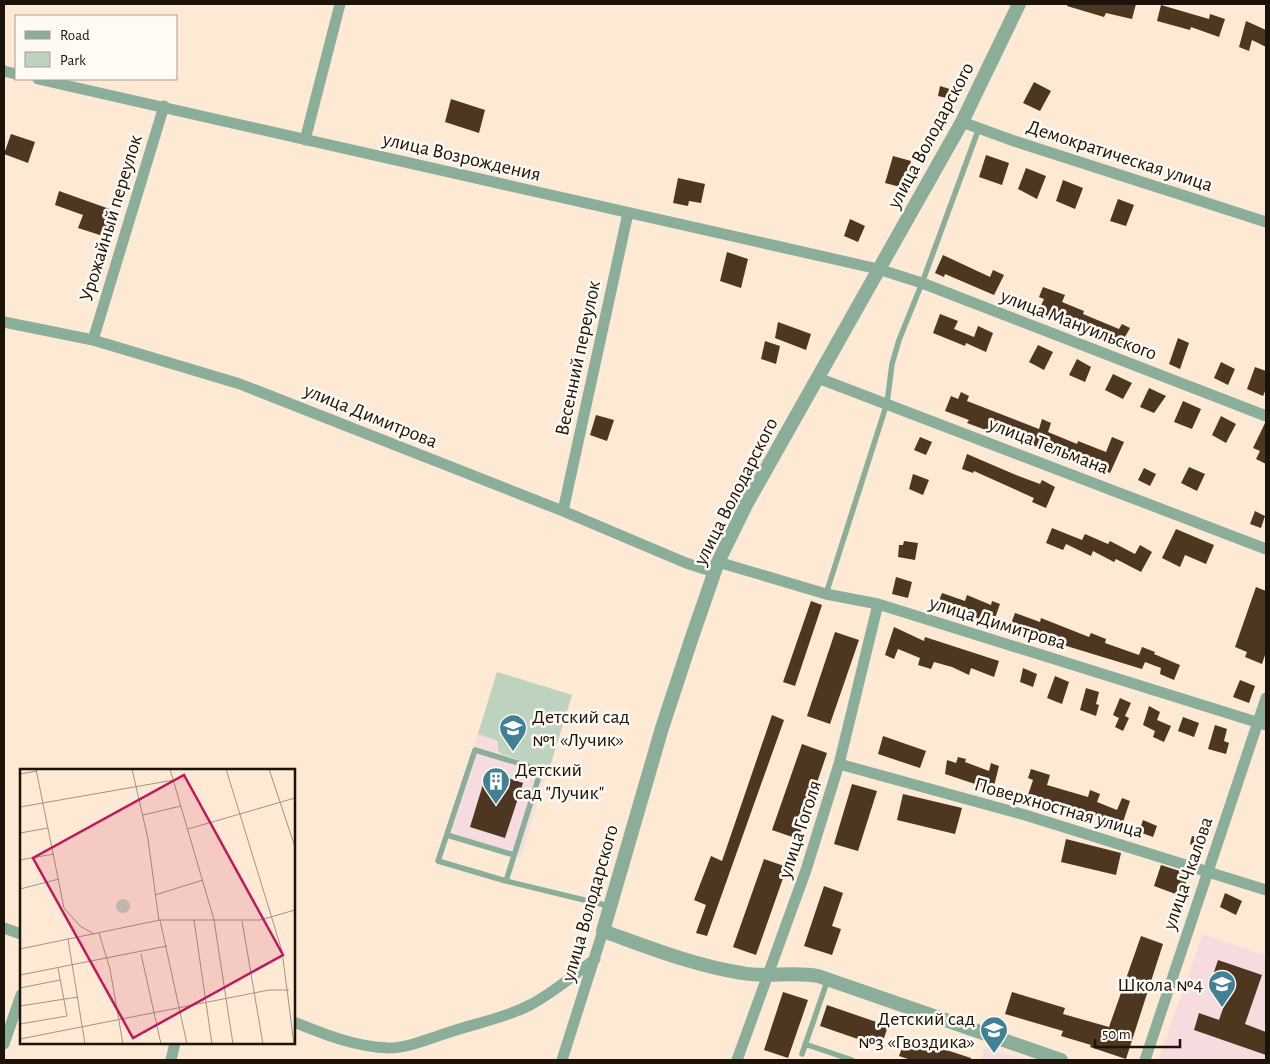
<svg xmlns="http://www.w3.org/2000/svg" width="1270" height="1064" font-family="'Alegreya Sans',sans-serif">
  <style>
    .education { fill: #f6dcdf }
    .green { fill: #bdd3be }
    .building { fill: #4d3721 }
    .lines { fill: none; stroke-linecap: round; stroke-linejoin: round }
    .service { stroke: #8bae9b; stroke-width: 5.5 }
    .minor { stroke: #8bae9b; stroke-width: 11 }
    .tertiary { stroke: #8bae9b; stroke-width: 14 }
    .labels { text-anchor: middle; stroke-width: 5; stroke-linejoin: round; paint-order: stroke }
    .street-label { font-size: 20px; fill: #1c130a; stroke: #fffaf4 }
    .poi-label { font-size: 20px; fill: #1c130a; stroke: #fffaf4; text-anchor: start }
    .inset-road { fill: none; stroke: #a49384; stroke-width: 1 }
    .view { fill: #c2185b; fill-opacity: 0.15; stroke: #c2185b; stroke-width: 2.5 }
    .inset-edge { fill: none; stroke: #1c130a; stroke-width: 2.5 }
  </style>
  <rect width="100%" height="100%" fill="#fee9d5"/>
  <!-- education -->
  <path class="education" d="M497,672L572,695L520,858L447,834Z
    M1203,934L1266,956V1060H1158Z
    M985,1047L1026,1060H981Z"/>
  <!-- green -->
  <path class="green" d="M497,672L572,695L549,770L502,754L498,750V741L478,734Z"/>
  <!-- building -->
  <path class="building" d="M1068,4H1136L1132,19L1106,13L1104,17L1067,6Z
    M1161,5L1209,19L1210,14L1225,19L1219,37L1191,27L1190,30L1157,21Z
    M1246,21L1266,30V47L1252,40L1249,51L1239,47Z
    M1034,82L1051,91L1040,111L1023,103Z
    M940,86L953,90L951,99L938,96Z
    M451,99L485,110L479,133L445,122Z
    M11,134L35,142L28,163L4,154Z
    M986,155L1009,163L1002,185L979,177Z
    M893,156L911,161L904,188L885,183Z
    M1026,168L1046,176L1037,199L1018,189Z
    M678,178L705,184L701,203L689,201L688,206L673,203Z
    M1063,180L1083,188L1075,209L1056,201Z
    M59,191L118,212L109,238L78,228L83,215L55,205Z
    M1118,199L1134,205L1126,226L1110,221Z
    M850,219L865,226L858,242L844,236Z
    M727,252L748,259L741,288L720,281Z
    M943,255L990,277L993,270L1004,275L994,295L945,274L944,277L935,273Z
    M1043,287L1065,295L1062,302L1084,311L1083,314L1119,329L1122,324L1130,328L1121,344L1104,336L1102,340L1087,333V331L1038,312L1044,299L1039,297Z
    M940,314L958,321L954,329L974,337L978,326L993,333L986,352L966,343L965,346L933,333Z
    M778,322L811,334L806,350L775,338Z
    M1178,338L1189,343L1180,369L1169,364Z
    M765,341L780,346L776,364L761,359Z
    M1038,345L1053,352L1044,370L1029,362Z
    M1077,359L1091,367L1085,382L1069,375Z
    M1221,362L1235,369L1228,385L1214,378Z
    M1255,367L1266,371V389L1263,396L1247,389Z
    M1113,374L1132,383L1123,399L1105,390Z
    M1149,388L1166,396L1154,413L1140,407Z
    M961,392L969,396L967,401L1039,429L1042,419L1051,423L1048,432L1077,444L1078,441L1106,452L1112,437L1124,442L1110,473L1066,455L1065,456L1042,447V449L1014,437L1013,440L967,423L969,420L945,411L951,396L958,399Z
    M1183,401L1201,409L1192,429L1174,422Z
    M596,415L614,420L607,441L590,435Z
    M1221,416L1236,424L1226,443L1212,435Z
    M1265,423H1266V464L1256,459L1260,451L1253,448Z
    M920,437L932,442L926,455L914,450Z
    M967,454L1016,475L1040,484L1042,480L1055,487L1046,508L1032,502L1034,498L974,471L973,473L962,469Z
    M1189,467L1205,474L1197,491L1181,483Z
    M1144,468L1156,474L1150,486L1138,480Z
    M913,474L929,480L923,495L909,489Z
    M1255,511L1265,516L1261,528L1250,524Z
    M1052,528L1082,540L1085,534L1108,544L1110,541L1135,554L1140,545L1152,552L1141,572L1116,559L1114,562L1093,551L1091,556L1066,544L1063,550L1046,543Z
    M1176,529L1214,545L1206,564L1185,555L1180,567L1162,558Z
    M904,541L918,543L915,560L898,557L899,545H903Z
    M896,577L912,582L908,598L892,594Z
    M1256,587L1266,591V652L1262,664L1245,657L1247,652L1235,647Z
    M942,593L965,601L967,595L991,605L992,601L1000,604L993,624L972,616L937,606Z
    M811,601L822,605L795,686L783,682Z
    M1015,613L1040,622L1041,618L1089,637L1091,633L1106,639L1105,643L1139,655L1142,647L1155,652L1154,654L1180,665L1174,680L1160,674L1161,668L1145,662L1142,669L1060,644L1062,638L1045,632L1042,639L1023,631L1022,634L1009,629Z
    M894,627L924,641L925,637L999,661L994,677L971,668L969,675L952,667L934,662L931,669L918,665L920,658L898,649L894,659L885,655Z
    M835,632L859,640L830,724L807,716Z
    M1023,668L1037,674L1033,687L1020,682Z
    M1055,676L1069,682L1062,704L1047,698Z
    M1240,680L1255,686L1249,703L1233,697Z
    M1086,688L1099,692L1096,704L1099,705L1096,716L1080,710Z
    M1120,698L1131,703L1125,716L1129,718L1123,731L1115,727L1119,718L1113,715Z
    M1149,706L1160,712L1157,720L1171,726L1164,742L1153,737L1155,731L1143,725Z
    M772,715L784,720L707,936L696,933L706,905L694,900L711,856L722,861Z
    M1183,717L1199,723L1194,737L1178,731Z
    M1215,725L1227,729L1224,741L1229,743L1226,754L1208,749Z
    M883,736L926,751L920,768L878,754Z
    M802,744L827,753L798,839L772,830Z
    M958,757L966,759L965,762L989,771L991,763L999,766L993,790L945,774L947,760L956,763Z
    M1031,769L1050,775L1047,785L1088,797L1090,790L1100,794L1097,802L1117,810L1122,798L1130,801L1122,825L1093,815L1092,818L1027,798L1033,780L1028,778Z
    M487,771L523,783L505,838L470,827Z
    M852,784L877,791L858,851L834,844Z
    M903,794L962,808L955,834L897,820Z
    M1143,820L1157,826L1153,837L1139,832Z
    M1192,836L1205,840L1202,849L1190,844Z
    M1066,839L1121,853L1116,875L1061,862Z
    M764,859L787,867L756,955L733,947Z
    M1161,865L1189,874L1181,896L1154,886Z
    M824,886L843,893L832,926L841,929L832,955L804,946Z
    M1225,893L1242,901L1236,915L1220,907Z
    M1141,936L1163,944L1126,1059L1090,1047L1091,1045L1061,1036L1063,1031L1005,1014L1012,992L1065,1008L1063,1014L1109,1027Z
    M1218,960L1262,975L1245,1024L1266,1032V1055L1194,1030L1199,1013L1219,1020L1231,985L1212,978Z
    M783,992L808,1000L788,1058L764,1050Z
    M827,1005L888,1026L881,1047L820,1026Z
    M906,1037L971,1058V1060H911L899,1056Z"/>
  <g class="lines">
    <!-- service -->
    <path class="service" d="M826,594L887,403L892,364L899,340L922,283L979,128
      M447,835L514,855
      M506,881L541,770L475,750L438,861L506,881L609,906
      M805,1044L852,1060
      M802,1054L828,979"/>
    <!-- minor -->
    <path class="minor" d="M4,71L16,74
      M38,79L878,269L922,283L1266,416
      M962,122L1014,141L1266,222
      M305,140L340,4
      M4,322L93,340L240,384L563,511L686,563L714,572
      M93,340L164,106
      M818,378L1266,549
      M563,511L628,213
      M718,562L826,594L878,604L1266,725
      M839,764L1025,815L1266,890
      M4,928L21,934
      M294,1022C324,1034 355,1047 389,1048C408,1048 428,1039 447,1033C475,1023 503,1019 530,1005C553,993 574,975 595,959
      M4,1044L21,995
      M171,1060L175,1043
      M562,1060L603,931
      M737,1060L806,870L839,764L878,604
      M1145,1060L1266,698"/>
    <!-- tertiary -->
    <path class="tertiary" d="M1019,4L962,122L747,503L718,562L691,640L662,728L603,931C648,947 695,966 742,973C768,978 792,971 818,976L1061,1060"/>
  </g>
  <!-- icons -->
  <defs>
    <g id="school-pin" transform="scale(1.4375)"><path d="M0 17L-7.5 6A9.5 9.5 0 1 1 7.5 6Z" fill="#428096" stroke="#fffaf4"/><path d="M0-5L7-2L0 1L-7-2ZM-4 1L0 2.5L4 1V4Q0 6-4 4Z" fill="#fff"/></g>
    <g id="building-pin" transform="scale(1.4375)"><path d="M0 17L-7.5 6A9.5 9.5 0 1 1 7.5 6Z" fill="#428096" stroke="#fffaf4"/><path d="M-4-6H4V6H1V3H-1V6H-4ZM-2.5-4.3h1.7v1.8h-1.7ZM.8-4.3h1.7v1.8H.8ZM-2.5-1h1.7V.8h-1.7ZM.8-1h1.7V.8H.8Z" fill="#fff"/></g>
  </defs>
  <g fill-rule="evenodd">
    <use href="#school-pin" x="513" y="728"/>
    <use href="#building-pin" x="496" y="781"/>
    <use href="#school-pin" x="1222" y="984"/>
    <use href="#school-pin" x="994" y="1030"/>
  </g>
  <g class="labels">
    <!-- street labels -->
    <g class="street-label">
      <text transform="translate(930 135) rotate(-62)" y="7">улица Володарского</text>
      <text transform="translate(1120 155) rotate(18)" y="7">Демократическая улица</text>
      <text transform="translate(462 156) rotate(13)" y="7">улица Возрождения</text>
      <text transform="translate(110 218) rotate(-73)" y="7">Урожайный переулок</text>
      <text transform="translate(1079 324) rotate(21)" y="7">улица Мануильского</text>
      <text transform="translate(577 358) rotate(-78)" y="7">Весенний переулок</text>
      <text transform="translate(371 415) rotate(22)" y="7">улица Димитрова</text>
      <text transform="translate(1049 445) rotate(21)" y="7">улица Тельмана</text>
      <text transform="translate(735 491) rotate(-63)" y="7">улица Володарского</text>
      <text transform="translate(998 622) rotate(17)" y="7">улица Димитрова</text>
      <text transform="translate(1059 807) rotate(16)" y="7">Поверхностная улица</text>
      <text transform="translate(799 829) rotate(-72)" y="7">улица Гоголя</text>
      <text transform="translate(1187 873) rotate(-71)" y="7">улица Чкалова</text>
      <text transform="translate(589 903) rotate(-74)" y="7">улица Володарского</text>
    </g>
    <!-- poi labels -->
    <g class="poi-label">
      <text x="532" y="723">Детский сад<tspan x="532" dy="23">№1 «Лучик»</tspan></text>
      <text x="515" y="776">Детский<tspan x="515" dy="23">сад "Лучик"</tspan></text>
      <text x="1203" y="991" text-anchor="end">Школа №4</text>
      <text x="975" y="1025" text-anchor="end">Детский сад<tspan x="975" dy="23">№3 «Гвоздика»</tspan></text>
    </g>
  </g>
  <!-- overview -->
  <g transform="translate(20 769)">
    <rect width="275" height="275" fill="#fee9d5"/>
    <path d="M96 137a7 7 0 1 1 14 0a7 7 0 1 1-14 0Z" fill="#bdd3be"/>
    <path class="inset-road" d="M16,0L44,139L60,157L74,165M112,0L128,70L139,152M150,0L194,151L213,275M206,0L262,182L274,275M249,0L275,78M0,5L17,2M0,38L154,11M123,46L161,37M168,60L275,29M0,64L28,59M0,91L34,85M0,120L39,110M135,126L183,111M140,151L167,275M174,151L192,275M222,152L243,275M79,164L90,200L103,275M48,170L65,275M0,180L140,151H240L275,141M121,185L141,275M0,206L147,177M0,219L40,211M0,237L58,228M0,255L47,247L38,199M0,270L249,221H269"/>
    <path class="view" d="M164,6L263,186L113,269L13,89Z"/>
    <rect width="275" height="275" class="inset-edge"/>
  </g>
  <!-- border -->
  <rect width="1270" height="1064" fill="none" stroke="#1c130a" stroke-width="10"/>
  <!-- legend -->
  <rect x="15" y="15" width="162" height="65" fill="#fffaf4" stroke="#a49e96"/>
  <rect x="25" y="31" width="25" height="8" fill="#8bae9b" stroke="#a49e96"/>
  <text x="60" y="40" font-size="15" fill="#1c130a">Road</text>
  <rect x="25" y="52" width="25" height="15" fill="#bdd3be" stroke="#a49e96"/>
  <text x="60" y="65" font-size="15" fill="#1c130a">Park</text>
  <!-- scale -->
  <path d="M1095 1039v8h85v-8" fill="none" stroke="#1c130a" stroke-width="2.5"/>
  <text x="1102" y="1039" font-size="15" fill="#1c130a" stroke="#fffaf4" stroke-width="4" paint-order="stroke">50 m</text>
</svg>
